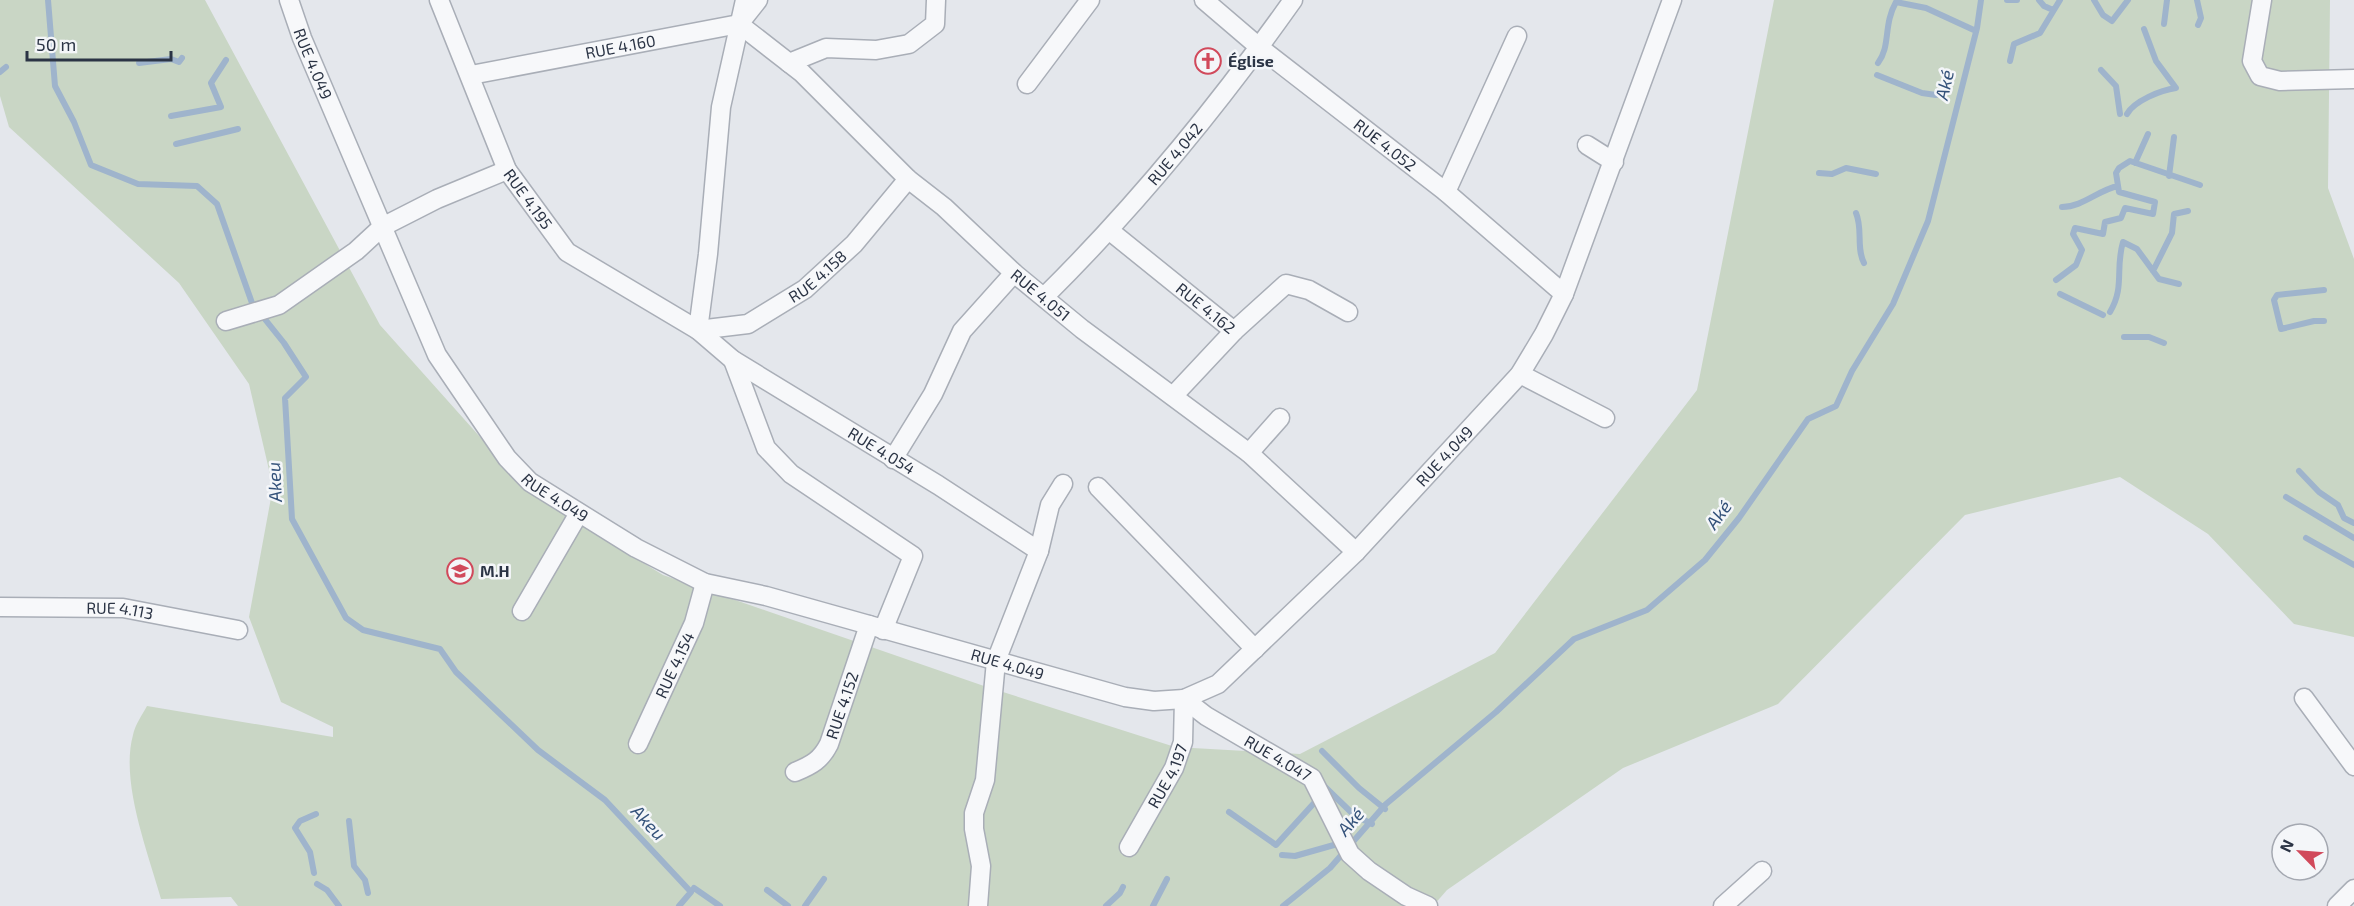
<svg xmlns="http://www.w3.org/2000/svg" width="2354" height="906" font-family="'Exo 2',sans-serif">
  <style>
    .green { fill: #c9d6c5 }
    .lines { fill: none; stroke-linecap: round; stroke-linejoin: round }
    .stream { stroke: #9fb4cc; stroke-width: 6 }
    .street-casing { stroke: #a9aeb7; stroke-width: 21 }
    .street { stroke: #f7f8fa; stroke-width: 18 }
    .labels { text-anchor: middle; stroke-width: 5; stroke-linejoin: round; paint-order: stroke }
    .street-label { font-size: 16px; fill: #2b3445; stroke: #f4f6f9 }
    .poi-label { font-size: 16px; font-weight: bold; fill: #2b3445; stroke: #f4f6f9; text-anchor: start }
    .water-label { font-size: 18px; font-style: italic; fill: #34527a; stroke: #f4f6f9 }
  </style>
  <rect width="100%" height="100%" fill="#e4e7ec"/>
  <!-- green -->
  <path class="green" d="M0,0H205L380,325L531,494L663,575L984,686L1175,747L1300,754L1495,653L1697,390L1774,0H2330L2328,188L2354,259V637L2294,624L2208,534L2120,477L1965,515L1778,704L1623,768L1447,890L1433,906H238L231,897L161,899C148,852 120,782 133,735C135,725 142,715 147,706L333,737V727L281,702L249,617L273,487L249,384L179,283L9,127L0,96Z"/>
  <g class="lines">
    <!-- stream -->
    <path class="stream" d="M48,0L55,86L74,122L91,165L138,184L197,186L217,204L252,303L284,343L306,377L285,398L292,519L346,618L363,630L440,649L456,672L538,750L605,800L691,892L679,906
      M2007,0H2017
      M2039,0L2044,6L2053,10
      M2094,0L2103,15L2112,21L2128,0
      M2197,0L2201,18L2198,25
      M2164,24L2167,0
      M2010,61L2014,44L2040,33L2060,0
      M139,63L171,59L179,62L182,58
      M1878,63C1891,46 1883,25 1896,2L1926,8L1976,31
      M2101,70L2116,86L2120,114
      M0,72L6,67
      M1877,75L1922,93L1936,95
      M2127,114C2134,101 2161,90 2176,88L2156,61L2144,29
      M171,116L221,107L211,83L226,60
      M176,144L238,129
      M2135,163L2148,134
      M1819,173L1832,174L1846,168L1876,174
      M2169,176L2174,137
      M2062,207C2083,207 2098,190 2118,186
      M1856,213C1863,229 1856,248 1864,263
      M2153,271L2172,233L2174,214L2188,211
      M2056,280L2076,265L2082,250L2073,234L2075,228L2103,234L2105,222L2121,218L2125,208L2153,214L2155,202L2119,192L2116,173L2119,168L2130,161L2200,185
      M2060,294L2103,315
      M2110,312C2125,287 2115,269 2123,242L2137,249L2159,279L2179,284
      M2324,321H2314L2281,329L2274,300L2277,295L2324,290
      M2124,337H2149L2164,343
      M2299,471L2319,492L2338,505L2344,518L2354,523
      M2286,497L2354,538
      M2306,538L2354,565
      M1322,751L1359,788L1385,809
      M1323,785L1354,815L1372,824
      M1229,812L1276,845L1315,802
      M349,821L354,866L365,880L368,893
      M1282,855L1295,856L1341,843
      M314,873L310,852L295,828L300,821L316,814
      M317,884L327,890L339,906
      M694,888L720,906
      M767,890L788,906
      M805,906L824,879
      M1106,906L1120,893L1123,887
      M1153,906L1167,879
      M1283,906L1330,868L1386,804L1496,712L1574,639L1647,610L1705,560L1739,518L1808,419L1836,406L1852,371L1893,304L1928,221L1977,28L1981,0"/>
    <!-- street casing -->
    <g class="street-casing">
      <g id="street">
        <path id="s1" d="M289,0L302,38L437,355L507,458L530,482L636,548L705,583L766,596L1125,697L1154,701L1184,699L1218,684L1356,552L1520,374L1544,334L1564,294L1672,0"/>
        <path id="s2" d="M439,0L507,170L567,252L698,330L748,324L805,289L854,244L908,179"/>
        <path id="s3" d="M745,0L721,107L708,254L698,330L733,360L938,485L1039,551L996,661L985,780L974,813V829L981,866L978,906"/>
        <path id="s4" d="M1204,0L1259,47L1446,192L1564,294"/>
        <path d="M2262,0L2252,61L2260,76L2280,81L2354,79"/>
        <path id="s5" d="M739,24L802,73L908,179L944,207L1014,273L1082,329L1249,453L1356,552"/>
        <path d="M789,63L826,48L876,50L909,44L935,24L936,0"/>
        <path id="s6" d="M471,75L739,24L758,0"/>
        <path d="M1027,84L1090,0"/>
        <path d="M1587,145L1614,162"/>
        <path d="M1446,192L1517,36"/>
        <path id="s7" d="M1110,231L1234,331L1173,396"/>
        <path id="s8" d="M1044,297C1136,206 1218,106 1293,0"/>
        <path d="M226,321L279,305L356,251L382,227L437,199L507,170"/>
        <path d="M1234,331L1286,284L1309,290L1348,312"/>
        <path d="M733,360L766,448L791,474L913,556L883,630"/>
        <path d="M1520,374L1605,418"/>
        <path d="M1249,453L1280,418"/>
        <path d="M893,459L933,394L962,331L1014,273"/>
        <path d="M1098,487L1255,649"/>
        <path d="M1039,551L1050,505L1063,484"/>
        <path id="s9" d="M0,607L123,608L238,630"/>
        <path d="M522,611L579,513"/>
        <path d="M2304,698L2354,766"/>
        <path id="s10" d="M1184,699L1206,716L1312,778L1350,854L1369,871L1406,896L1428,906"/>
        <path id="s11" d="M638,744L694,623L705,583"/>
        <path id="s12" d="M795,772C812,765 821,760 829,744L869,625"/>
        <path id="s13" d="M1129,847L1174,768L1183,742L1184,699"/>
        <path d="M1723,906L1762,871"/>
        <path d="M2337,906L2354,889"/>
      </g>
    </g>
    <!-- street -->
    <use href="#street" class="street"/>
  </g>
  <!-- icons -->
  <defs>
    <g id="church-ring" transform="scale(1.35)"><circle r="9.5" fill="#f4f6f9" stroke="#d1495b" stroke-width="1.5"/><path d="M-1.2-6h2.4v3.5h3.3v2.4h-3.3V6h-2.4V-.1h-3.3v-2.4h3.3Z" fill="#d1495b"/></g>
    <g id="school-ring" transform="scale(1.35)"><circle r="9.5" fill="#f4f6f9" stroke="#d1495b" stroke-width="1.5"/><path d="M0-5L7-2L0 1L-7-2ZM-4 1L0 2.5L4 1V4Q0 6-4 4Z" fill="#d1495b"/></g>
  </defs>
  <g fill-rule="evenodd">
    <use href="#church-ring" x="1208" y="61"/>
    <use href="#school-ring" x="460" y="571"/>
  </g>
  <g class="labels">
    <!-- street labels -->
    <g class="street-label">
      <text dy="6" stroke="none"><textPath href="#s6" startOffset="152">RUE 4.160</textPath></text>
      <text dy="6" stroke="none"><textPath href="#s1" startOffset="68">RUE 4.049</textPath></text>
      <text dy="6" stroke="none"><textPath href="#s4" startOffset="232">RUE 4.052</textPath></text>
      <text dy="6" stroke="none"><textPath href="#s8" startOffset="194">RUE 4.042</textPath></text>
      <text dy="6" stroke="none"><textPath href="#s2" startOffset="219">RUE 4.195</textPath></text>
      <text dy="6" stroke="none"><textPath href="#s2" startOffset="572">RUE 4.158</textPath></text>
      <text dy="6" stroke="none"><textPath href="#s5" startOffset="406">RUE 4.051</textPath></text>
      <text dy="6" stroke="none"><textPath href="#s7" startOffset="123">RUE 4.162</textPath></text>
      <text dy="6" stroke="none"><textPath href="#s3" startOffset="554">RUE 4.054</textPath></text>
      <text dy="6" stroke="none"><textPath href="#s1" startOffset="1598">RUE 4.049</textPath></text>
      <text dy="6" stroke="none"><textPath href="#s1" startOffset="572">RUE 4.049</textPath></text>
      <text dy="6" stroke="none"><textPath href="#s9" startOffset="120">RUE 4.113</textPath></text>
      <text dy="6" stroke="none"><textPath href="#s11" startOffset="87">RUE 4.154</textPath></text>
      <text dy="6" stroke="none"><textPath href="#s1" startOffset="1058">RUE 4.049</textPath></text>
      <text dy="6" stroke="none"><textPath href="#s12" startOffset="86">RUE 4.152</textPath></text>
      <text dy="6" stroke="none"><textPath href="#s10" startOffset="111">RUE 4.047</textPath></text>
      <text dy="6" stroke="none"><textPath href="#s13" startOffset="81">RUE 4.197</textPath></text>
    </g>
    <!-- poi labels -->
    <g class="poi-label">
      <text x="1228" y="67">Église</text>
      <text x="480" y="577">M.H</text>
    </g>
    <!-- water labels -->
    <g class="water-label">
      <text transform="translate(1945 85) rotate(-77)" y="6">Aké</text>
      <text transform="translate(275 482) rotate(-93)" y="6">Akeu</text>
      <text transform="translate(1719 515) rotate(-54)" y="6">Aké</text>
      <text transform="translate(1351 822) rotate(-49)" y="6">Aké</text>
      <text transform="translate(648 823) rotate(47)" y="6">Akeu</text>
    </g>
  </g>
  <!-- north arrow -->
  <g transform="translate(2300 852) rotate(295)"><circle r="28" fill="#f4f6f9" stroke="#a4a8b1" stroke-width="1.5"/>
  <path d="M0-4.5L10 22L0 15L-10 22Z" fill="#d1495b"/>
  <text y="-9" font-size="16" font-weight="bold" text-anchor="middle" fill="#2b3445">N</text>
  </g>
  <!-- scale -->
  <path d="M27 51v9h144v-9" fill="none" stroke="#2b3445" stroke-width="3"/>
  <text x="36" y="51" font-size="18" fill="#2b3445" stroke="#f4f6f9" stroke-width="4.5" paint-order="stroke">50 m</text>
</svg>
